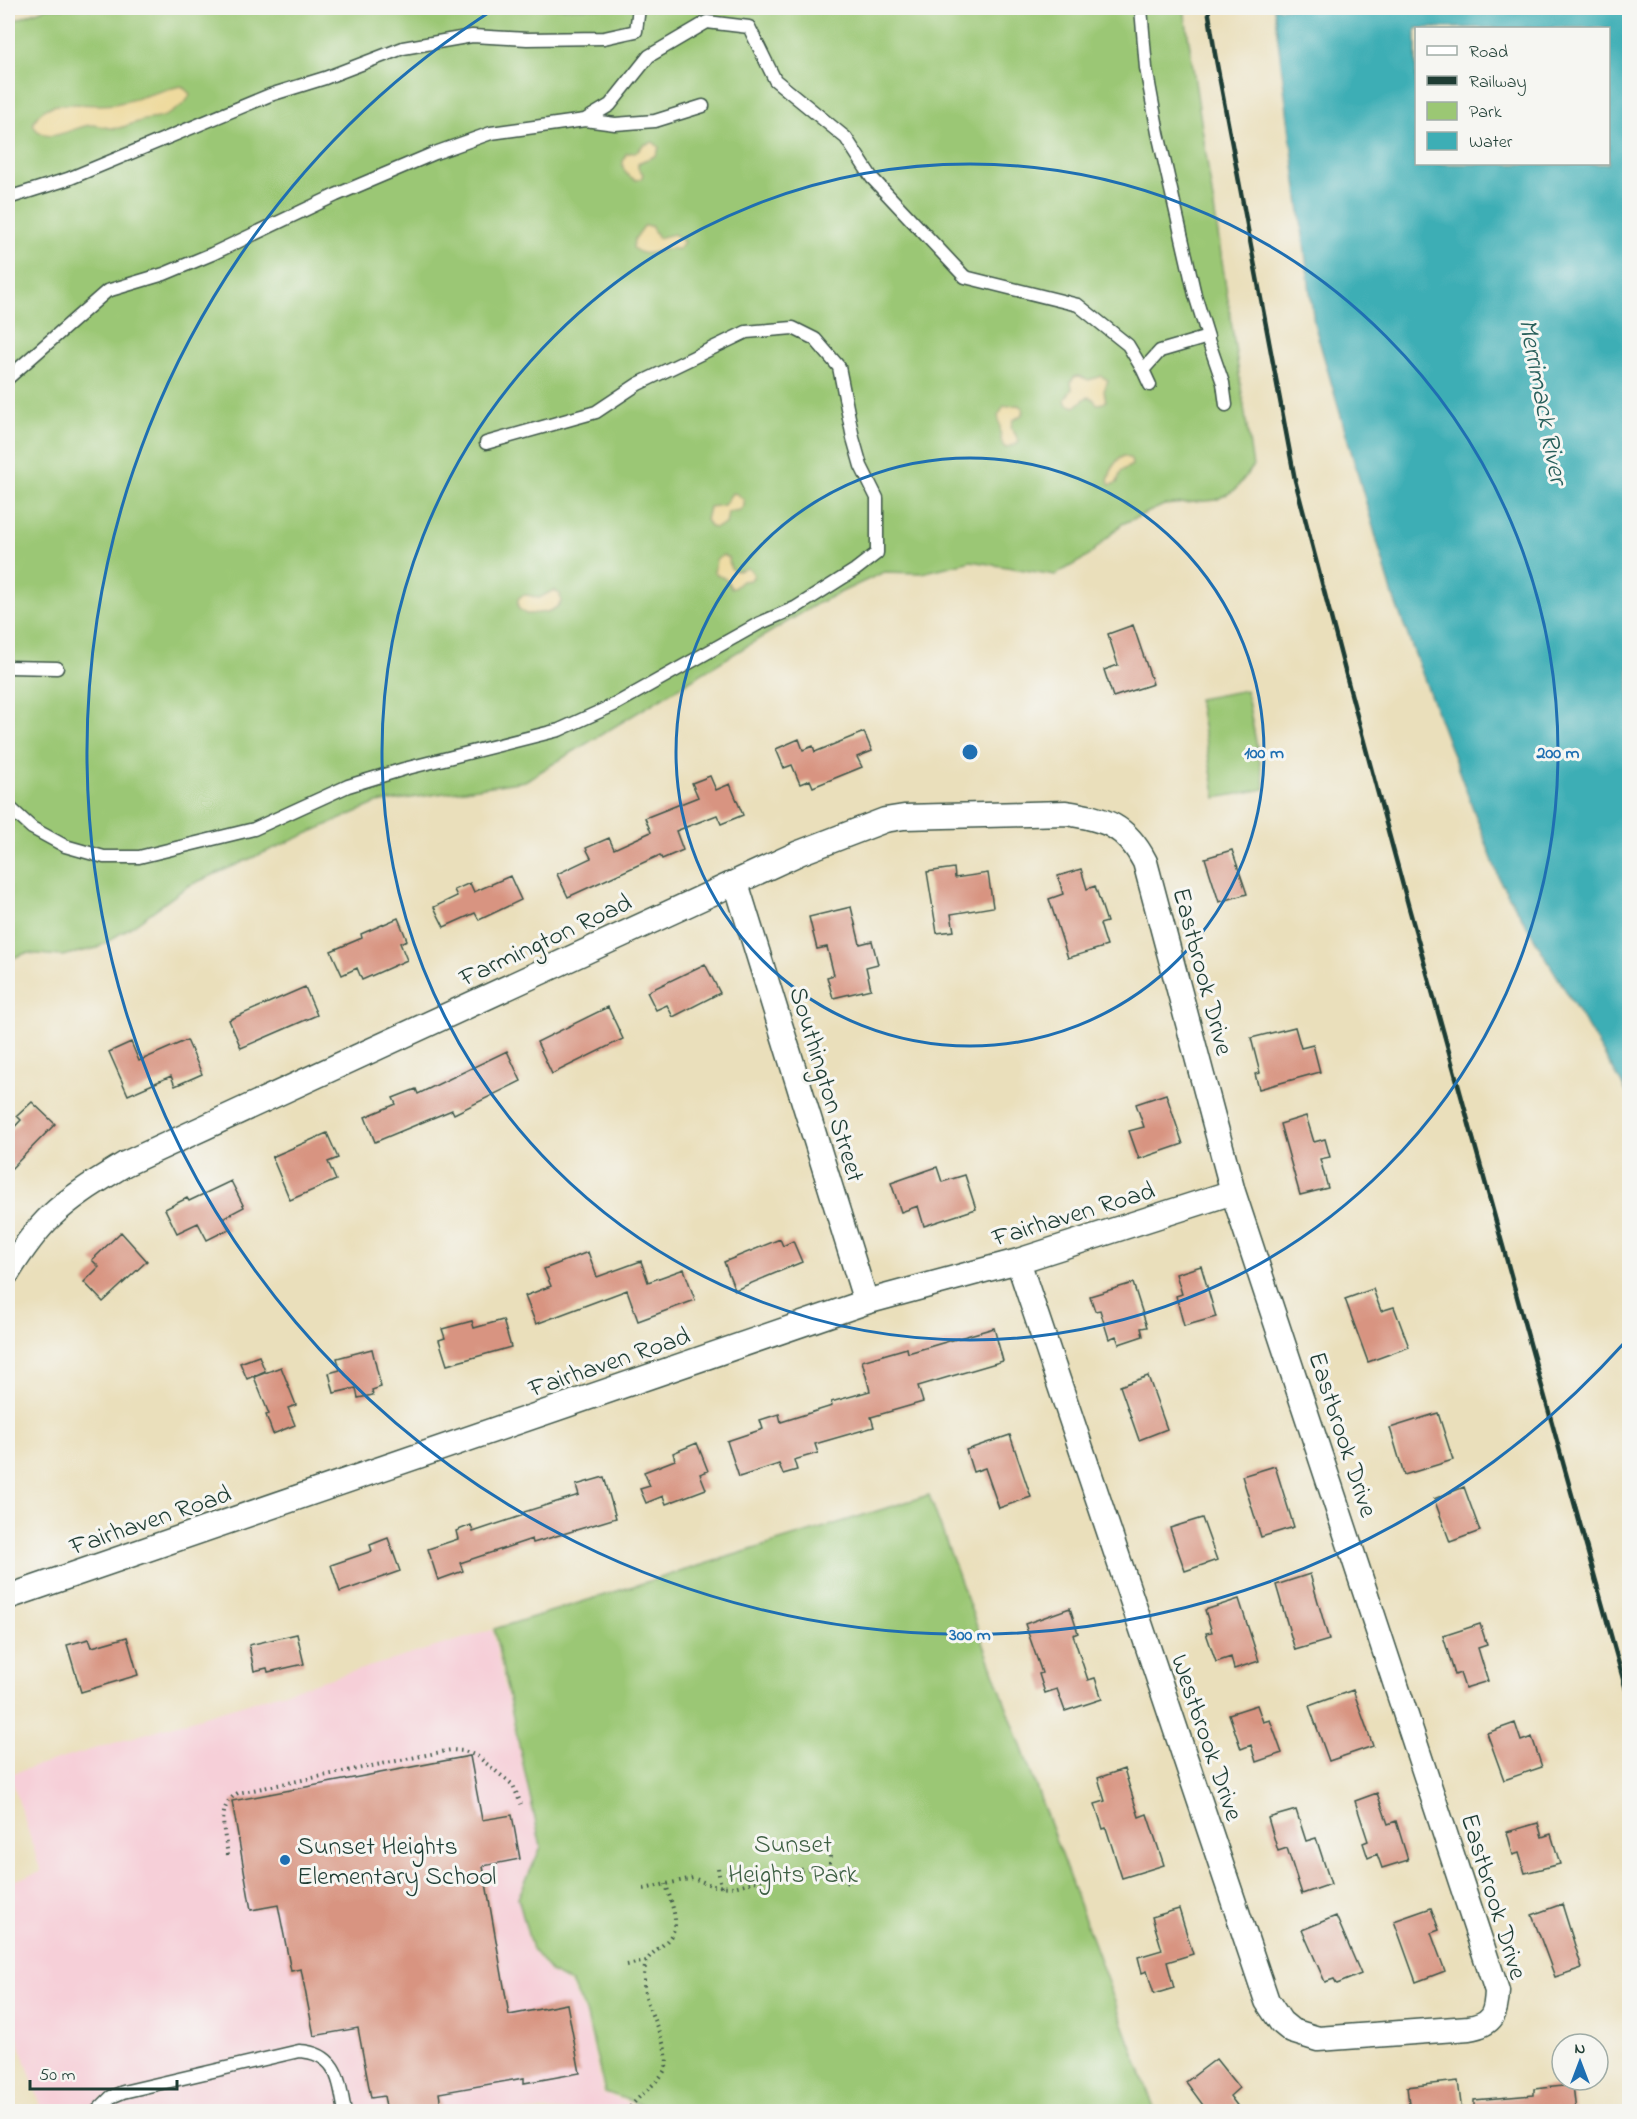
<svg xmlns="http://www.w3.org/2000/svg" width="1637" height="2119" font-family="'Indie Flower',sans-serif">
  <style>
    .built { fill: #f6cfd8 }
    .green { fill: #9bc774; stroke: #5d8254; stroke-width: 1.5 }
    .sand { fill: #eeda9e; stroke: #868c69; stroke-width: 1.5 }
    .water { fill: #3daeb5; stroke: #2e7674; stroke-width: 1.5; fill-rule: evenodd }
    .building { fill: #d89481 }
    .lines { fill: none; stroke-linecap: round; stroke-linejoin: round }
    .lane-casing { stroke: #3d5548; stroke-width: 15 }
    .street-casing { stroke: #3d5548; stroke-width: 27 }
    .path { stroke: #3d5548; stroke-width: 4; stroke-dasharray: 1.5 4.5; stroke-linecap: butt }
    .lane { stroke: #fff; stroke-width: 12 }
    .street { stroke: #fff; stroke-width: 24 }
    .rail { stroke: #1f3d34; stroke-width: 4.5 }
    .ring { fill: none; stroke: #1f6fb2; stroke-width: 3 }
    .poi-dot { fill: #1f6fb2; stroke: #f6f6f2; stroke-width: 2 }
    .labels { text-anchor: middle; stroke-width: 6; stroke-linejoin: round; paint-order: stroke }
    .street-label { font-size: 26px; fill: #1f3d34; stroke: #f6f6f2 }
    .park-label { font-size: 26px; fill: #3e6044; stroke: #f6f6f2 }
    .poi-label { font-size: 26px; fill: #1f3d34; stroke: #f6f6f2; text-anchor: start }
    .water-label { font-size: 27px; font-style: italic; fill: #285f5b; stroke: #f6f6f2 }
    .centre { fill: #1f6fb2; stroke: #f6f6f2; stroke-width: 3 }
    .ring-label { font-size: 18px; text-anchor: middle; font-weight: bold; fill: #1f6fb2; stroke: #f6f6f2; stroke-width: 6; stroke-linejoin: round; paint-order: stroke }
  </style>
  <rect width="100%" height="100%" fill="#f6f6f2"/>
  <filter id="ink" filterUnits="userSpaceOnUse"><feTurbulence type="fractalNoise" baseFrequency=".0167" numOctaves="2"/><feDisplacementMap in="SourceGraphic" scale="12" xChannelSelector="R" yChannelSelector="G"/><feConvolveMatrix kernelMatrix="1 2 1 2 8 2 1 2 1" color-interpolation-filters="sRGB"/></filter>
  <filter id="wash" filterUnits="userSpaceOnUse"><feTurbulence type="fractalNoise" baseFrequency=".008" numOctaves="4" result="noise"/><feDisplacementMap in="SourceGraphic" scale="24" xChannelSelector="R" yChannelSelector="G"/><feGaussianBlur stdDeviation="1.35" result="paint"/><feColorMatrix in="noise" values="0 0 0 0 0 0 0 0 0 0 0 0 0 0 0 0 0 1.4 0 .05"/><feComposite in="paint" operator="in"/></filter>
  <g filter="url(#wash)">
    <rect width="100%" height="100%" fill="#eadfbb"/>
    <!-- built -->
    <path class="built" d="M492,1630L540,1847L517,1897L530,1949L550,1973L569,1984L584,2012L603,2093L642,2109L644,2111H43L8,2011V1882L41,1872L10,1774Z"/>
    <!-- green -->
    <path class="green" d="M46,8H1184L1253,467L1235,490L1216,500L1164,505L1122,524L1087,557L1055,575L971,561L922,573L884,572L818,603L525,781L377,803L188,886L134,925L97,948L62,956L26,953L8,960V23Z
      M1246,690L1265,789L1216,798L1198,699Z
      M929,1495L1155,2111L649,2112L645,2106L605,2092L586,2012L571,1983L551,1972L532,1949L518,1898L541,1847L494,1629Z"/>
    <!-- sand -->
    <path class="sand" d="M182,86L190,94C189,103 169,115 159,118C153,119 147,119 141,121C134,123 127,126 119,128C110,130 101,125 92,125C74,125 46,149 33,125C36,115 43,109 53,106C72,101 94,107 114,104C137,100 159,90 182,86Z
      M653,142L659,147C656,162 646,156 638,164V168L643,174L641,179L636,180C624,175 619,166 626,154L638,151L643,145Z
      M644,226H651L658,238L674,234L684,242L679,249C674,249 668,248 663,250C651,253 644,257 633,248L634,240Z
      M1079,376L1089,380L1101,376L1108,380L1104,391L1106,401L1104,403L1097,404L1092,398L1087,397L1075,407L1066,404L1065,399L1072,389L1071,382L1074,377Z
      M1018,405L1023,408C1025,416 1018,417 1013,420L1011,427L1019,441L1016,444L1005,448C998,441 1002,427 998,416L1004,406Z
      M1124,456L1131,459L1132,465L1121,471L1117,483L1110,485L1108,481C1110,473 1115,459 1124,456Z
      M732,493L737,494L744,500V506L740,510L728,512L726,524L715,528L711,527L706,520L709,507L724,505Z
      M723,555L729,558L730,567L733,570L739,571L747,568L751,570L754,575L751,580L742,581L734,588H731L726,579L714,573L716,560Z
      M554,590L560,594L561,602C554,614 538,613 526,614L518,608V599C523,592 531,596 539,598Z"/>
    <!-- water -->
    <path class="water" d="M1274,8H1629V1096L1501,883L1393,596L1314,323ZM1416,28H1608V164H1416Z"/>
    <g id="blocks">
      <!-- building -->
      <path class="building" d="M1133,625L1153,684L1113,697L1104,670L1118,665L1108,634Z
        M864,732L872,751L857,757L862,767L813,787L810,780L800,784L792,765L784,768L776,749L799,739L803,750L813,746L815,752Z
        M710,776L716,790L730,784L743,815L721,824L717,815L676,831L683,850L662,859L660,855L568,897L557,874L591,858L586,848L609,838L614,849L651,832L645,818L698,797L692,783Z
        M1232,850L1247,894L1219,902L1205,858Z
        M954,868L955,878L988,873L993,907L951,914L954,931L937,933L927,872Z
        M1081,869L1087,889L1095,886L1107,922L1100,924L1107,946L1068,958L1049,899L1063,894L1058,876Z
        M510,876L521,900L479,920L475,913L444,927L434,907L457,896L454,890L470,883L474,892Z
        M851,907L860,944L872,941L878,964L866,967L871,989L833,998L827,977L834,975L827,947L817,949L809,917Z
        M398,918L407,940L400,943L407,960L362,980L357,968L342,975L331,951L362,938L361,934Z
        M705,964L720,993L673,1017L667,1005L656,1010L647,992Z
        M305,987L317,1015L241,1048L229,1020Z
        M608,1007L623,1039L552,1074L537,1042Z
        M1295,1027L1301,1048L1313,1045L1320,1072L1259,1089L1255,1074L1260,1073L1251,1038Z
        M187,1040L202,1074L175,1086L171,1076L128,1095L109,1052L131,1042L139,1061Z
        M507,1051L521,1081L454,1114L452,1110L375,1142L365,1117L396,1104L393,1098L416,1089L418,1094Z
        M1166,1094L1183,1144L1139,1159L1129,1131L1144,1127L1136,1104Z
        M32,1102L55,1124L8,1172V1134L21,1120L17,1116Z
        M1306,1116L1314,1142L1325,1139L1330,1157L1320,1159L1328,1188L1300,1195L1280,1124Z
        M327,1133L338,1158L328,1162L336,1180L290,1200L272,1157Z
        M937,1167L942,1182L965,1175L976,1209L924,1226L918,1206L901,1212L891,1183Z
        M231,1181L244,1207L223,1218L229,1229L207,1240L198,1223L177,1233L165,1209L187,1198L189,1201Z
        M121,1232L147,1261L103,1302L84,1282L99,1267L92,1260Z
        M780,1239L783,1246L793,1241L802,1262L735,1290L724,1262Z
        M588,1252L597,1277L641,1261L648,1282L684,1269L695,1300L638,1321L627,1290L536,1324L525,1296L551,1286L544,1269Z
        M1201,1266L1216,1317L1184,1326L1176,1296L1182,1294L1176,1274Z
        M1133,1283L1147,1327L1141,1328L1143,1336L1119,1344L1116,1336L1109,1339L1100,1310L1095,1311L1090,1296Z
        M1373,1289L1381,1311L1394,1307L1409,1347L1368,1362L1345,1299Z
        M503,1320L511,1347L447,1365L439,1340L445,1338L442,1329L472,1321L474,1328Z
        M994,1328L1003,1361L918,1386L923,1402L871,1417L874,1427L815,1444L818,1453L794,1460L797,1470L783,1474L779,1464L739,1477L727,1441L763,1429L760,1420L779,1414L781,1422L832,1406L831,1402L870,1391L862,1361L907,1348L908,1353Z
        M372,1349L381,1387L372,1390L373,1395L358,1398L356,1388L334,1393L329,1373L340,1370L337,1358Z
        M259,1356L265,1371L247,1379L240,1363Z
        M281,1367L296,1405L288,1408L295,1425L273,1434L266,1415L269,1414L254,1377Z
        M1148,1376L1167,1429L1139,1440L1120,1386Z
        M1438,1413L1453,1460L1404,1475L1390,1428Z
        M1010,1435L1031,1497L999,1508L985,1468L973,1472L966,1450Z
        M697,1443L708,1471L700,1474L706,1489L666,1504L663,1496L646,1503L640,1489L650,1486L644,1472L675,1460L673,1453Z
        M1275,1466L1294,1527L1261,1537L1242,1476Z
        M604,1477L616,1518L533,1543L532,1539L460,1563L463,1571L438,1580L428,1549L458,1539L456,1531L471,1525L473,1532L524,1515V1512L579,1495L576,1485Z
        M1464,1487L1480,1531L1450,1542L1434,1499Z
        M1202,1518L1217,1560L1185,1571L1170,1528Z
        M388,1538L400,1571L340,1592L331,1565L372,1551L370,1545Z
        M1310,1574L1329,1640L1295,1650L1276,1585Z
        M1239,1599L1259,1661L1234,1669L1231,1657L1216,1662L1206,1633L1212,1632L1205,1610Z
        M1070,1608L1078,1633L1073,1635L1088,1680L1095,1678L1102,1699L1065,1711L1057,1689L1045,1693L1039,1674L1042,1673L1025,1624Z
        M1480,1624L1487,1645L1478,1648L1488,1681L1465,1688L1460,1673L1455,1675L1443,1636Z
        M297,1634L304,1664L268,1672L267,1668L254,1671L249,1645Z
        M127,1637L138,1675L81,1692L67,1645L89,1639L92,1647Z
        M1353,1690L1373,1746L1329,1761L1309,1706Z
        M1257,1705L1263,1722L1270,1720L1282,1753L1256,1762L1251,1745L1241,1749L1229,1714Z
        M1515,1723L1521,1741L1532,1737L1542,1767L1504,1780L1487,1733Z
        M470,1756L482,1820L512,1815L520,1859L483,1866L509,2015L567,2004L580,2073L524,2083V2078L439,2093L442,2112H387L384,2096L371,2098L358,2028L314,2036L301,1969L291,1971L278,1905L251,1910L232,1801Z
        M1124,1769L1139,1817L1147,1814L1164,1865L1122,1878L1106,1828L1103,1829L1095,1804L1105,1801L1098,1778Z
        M1377,1793L1388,1824L1396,1821L1408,1860L1382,1868L1377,1854L1368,1858L1363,1843L1368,1841L1355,1801Z
        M1296,1810L1306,1841L1316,1838L1331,1884L1302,1894L1287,1848L1278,1851L1268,1818Z
        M1538,1823L1542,1837L1551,1834L1560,1864L1525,1873L1519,1853L1513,1855L1507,1832Z
        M1562,1904L1582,1968L1555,1977L1532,1915Z
        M1431,1908L1439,1930L1431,1933L1445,1971L1416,1982L1394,1921Z
        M1179,1909L1193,1954L1167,1962L1174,1988L1154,1994L1147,1971L1142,1973L1138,1957L1162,1950L1152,1917Z
        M1336,1916L1361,1974L1337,1984L1334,1979L1325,1982L1302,1930Z
        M1216,2059L1239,2088L1230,2096L1242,2112H1208L1186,2082Z
        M1458,2081L1462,2112H1410L1407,2087Z
        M1573,2085L1576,2112H1474V2100L1534,2095V2089Z"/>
    </g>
  </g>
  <g filter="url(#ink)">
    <use href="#blocks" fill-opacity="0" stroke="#3d5548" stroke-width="1.5"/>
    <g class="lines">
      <!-- lane casing -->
      <g class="lane-casing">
        <path id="lane" d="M1141,8L1146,68L1158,133L1195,295L1208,337L1160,351L1143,370L1150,385
          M585,120L615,124L655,121L703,106
          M8,198L68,179L270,95L325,78L403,48L472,36L527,39L604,38L636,31L639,8
          M1207,337L1223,383L1226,405
          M8,378L107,291L164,274L212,254L336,195L435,153L491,133L585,120L610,105L649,56L707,22L749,27L775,80L846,138L872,178L965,277L1078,305L1128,345L1143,370
          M8,667L57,668
          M8,806L32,828L65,846L104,857H139L254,829L348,786L404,769L559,730L614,705L758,624L795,608L855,570L877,553V498L861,466L853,438L839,367L815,339L793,328L746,332L638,384L596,412L486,443
          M96,2112L111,2097L123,2092L299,2051C338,2053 339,2081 345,2112"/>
      </g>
      <!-- street casing -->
      <g class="street-casing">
        <path id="street" d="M736,883L866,1302
          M8,1272C20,1253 34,1232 51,1216C73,1195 99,1180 125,1164L799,853L885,820L904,817L1066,813C1105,819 1126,825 1145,862L1233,1192L1497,1991C1496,2014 1493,2024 1469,2028L1318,2039L1292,2031L1281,2022L1267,2001L1018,1261
          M8,1597L866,1302L1018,1261L1233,1192"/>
      </g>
      <!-- path -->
      <path class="path" d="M228,1855C225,1834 215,1806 238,1793L451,1750L464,1751L477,1756L513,1785L521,1804
        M830,1856V1874
        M718,1868L721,1888
        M644,1889L693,1878L713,1886L734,1887L798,1870L811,1869L823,1871L850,1884
        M627,1965L647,1961
        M627,2112C636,2096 661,2082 666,2067C672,2048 643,2007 644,1983C644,1976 644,1966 647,1960C656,1947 672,1943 675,1925C676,1913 669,1896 666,1884"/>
      <!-- lane -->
      <use href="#lane" class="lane"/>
      <!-- street -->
      <use href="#street" class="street"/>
      <!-- rail -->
      <path class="rail" d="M1208,8L1215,54L1295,480L1350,690L1409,908L1630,1704"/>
    </g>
  </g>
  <!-- distance rings -->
  <g class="ring">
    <circle cx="970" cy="752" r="294"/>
    <circle cx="970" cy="752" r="588"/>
    <path d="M1625 1342A882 882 0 1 1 496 8"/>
  </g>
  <!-- markers -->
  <circle class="poi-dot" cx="285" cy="1860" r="6"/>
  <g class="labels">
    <!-- street labels -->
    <g class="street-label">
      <text transform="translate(545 939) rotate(-25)" y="9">Farmington Road</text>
      <text transform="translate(1204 971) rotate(75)" y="9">Eastbrook Drive</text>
      <text transform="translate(828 1084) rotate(73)" y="9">Southington Street</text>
      <text transform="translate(1073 1213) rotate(-17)" y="9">Fairhaven Road</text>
      <text transform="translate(609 1361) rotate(-19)" y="9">Fairhaven Road</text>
      <text transform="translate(1344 1434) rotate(72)" y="9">Eastbrook Drive</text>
      <text transform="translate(150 1519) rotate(-19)" y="9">Fairhaven Road</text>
      <text transform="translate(1208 1737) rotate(71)" y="9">Westbrook Drive</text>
      <text transform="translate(1495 1896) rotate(73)" y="9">Eastbrook Drive</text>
    </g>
    <!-- park labels -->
    <g class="park-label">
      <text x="793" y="1852">Sunset<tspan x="793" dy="30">Heights Park</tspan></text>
    </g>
    <!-- poi labels -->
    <g class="poi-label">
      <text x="297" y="1854">Sunset Heights<tspan x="297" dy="30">Elementary School</tspan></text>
    </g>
    <!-- water labels -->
    <g class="water-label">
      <text transform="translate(1544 401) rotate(79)" y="9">Merrimack River</text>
    </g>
  </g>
  <circle cx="970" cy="752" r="9" class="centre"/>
  <g class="ring-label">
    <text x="1264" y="758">100 m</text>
    <text x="1558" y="758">200 m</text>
    <text x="970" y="1640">300 m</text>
  </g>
  <!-- margin -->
  <rect width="1637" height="2119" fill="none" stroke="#f6f6f2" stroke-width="30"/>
  <!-- legend -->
  <rect x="1415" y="27" width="195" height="138" fill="#f6f6f2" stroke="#a0aca6" stroke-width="1.5"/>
  <rect x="1427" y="46" width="30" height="9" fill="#ffffff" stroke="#a0aca6" stroke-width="1.5"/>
  <text x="1469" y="57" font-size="18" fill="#1f3d34">Road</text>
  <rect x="1427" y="76" width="30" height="9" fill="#1f3d34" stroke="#a0aca6" stroke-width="1.5"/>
  <text x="1469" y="87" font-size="18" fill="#1f3d34">Railway</text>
  <rect x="1427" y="102" width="30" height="18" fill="#9bc774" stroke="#a0aca6" stroke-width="1.5"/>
  <text x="1469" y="117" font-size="18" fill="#1f3d34">Park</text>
  <rect x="1427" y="132" width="30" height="18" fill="#3daeb5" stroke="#a0aca6" stroke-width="1.5"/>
  <text x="1469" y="147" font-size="18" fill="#1f3d34">Water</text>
  <!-- north arrow -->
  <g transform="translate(1580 2062)"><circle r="28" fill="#f6f6f2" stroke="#a0aca6" stroke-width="1.5"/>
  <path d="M0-4.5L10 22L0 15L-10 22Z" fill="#1f6fb2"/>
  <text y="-9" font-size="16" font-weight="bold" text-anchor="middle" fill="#1f3d34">N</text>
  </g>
  <!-- scale -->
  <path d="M30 2080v9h147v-9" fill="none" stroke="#1f3d34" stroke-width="3"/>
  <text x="39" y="2080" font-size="18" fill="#1f3d34" stroke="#f6f6f2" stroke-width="4.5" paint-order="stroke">50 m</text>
</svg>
